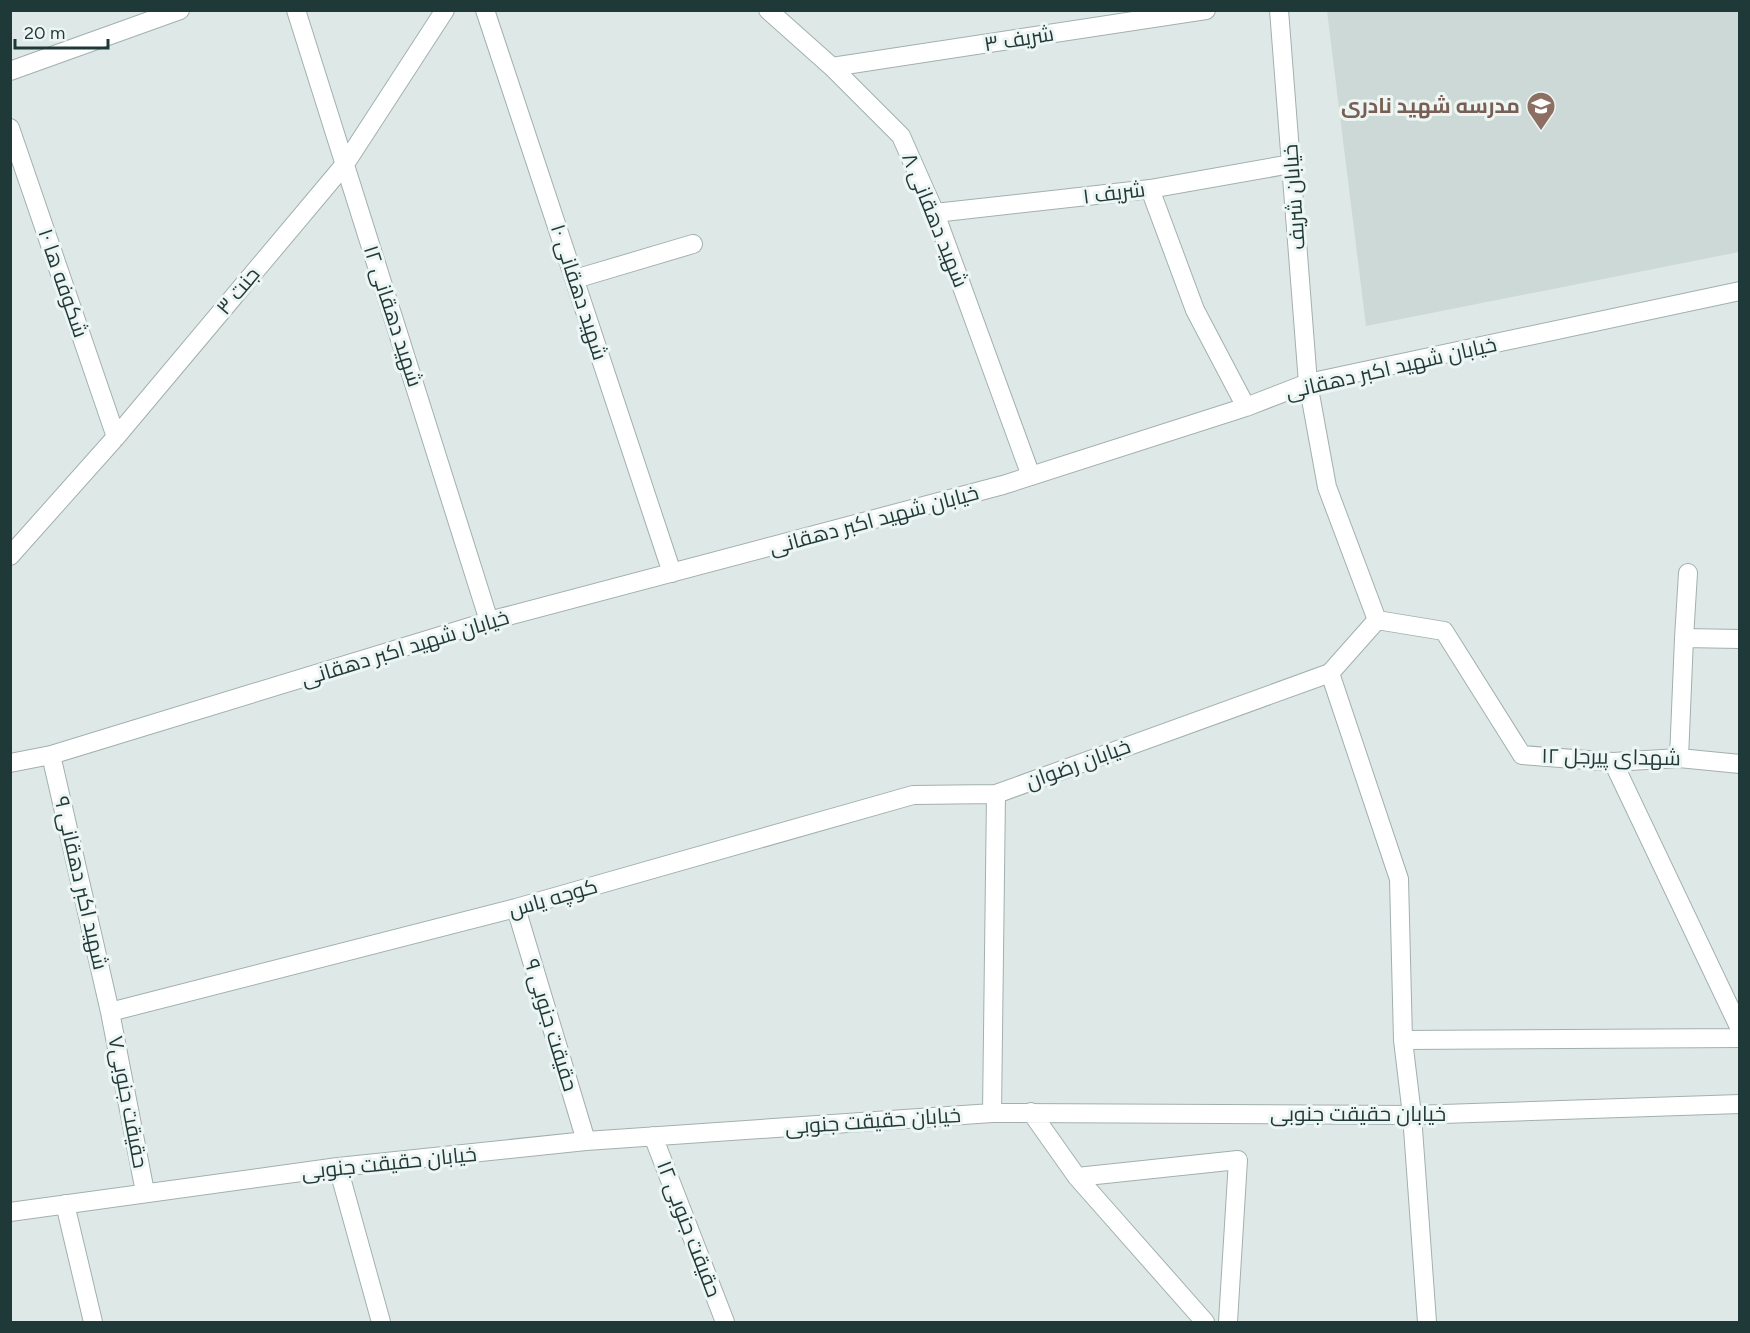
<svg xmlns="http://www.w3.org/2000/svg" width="1750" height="1333" font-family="Figtree,Cairo,sans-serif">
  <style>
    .built { fill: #ccd9d6 }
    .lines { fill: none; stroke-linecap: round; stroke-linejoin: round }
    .street-casing { stroke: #a1b0af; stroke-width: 20 }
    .street { stroke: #fff; stroke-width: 18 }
    .labels { text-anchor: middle; stroke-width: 6; stroke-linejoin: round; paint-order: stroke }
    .street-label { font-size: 21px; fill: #1f3838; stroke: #eef6f4 }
    .education-label { font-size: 21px; font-weight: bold; fill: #785e54; stroke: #eef6f4; text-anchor: end }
  </style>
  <rect width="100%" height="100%" fill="#dee9e7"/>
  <!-- built -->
  <path class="built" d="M1327,11H1739V252L1366,326Z"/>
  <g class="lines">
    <!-- street casing -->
    <g class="street-casing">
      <path id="street" d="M296,10L489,621
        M485,10L672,573
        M768,10L832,67L901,136L935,213L1031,476
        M1279,10L1308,383L1327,487L1377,620
        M832,67L1206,10
        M10,71L180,10
        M10,128L116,437
        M1150,189L1195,310L1246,407
        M935,213L1150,189L1291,164
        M575,279L693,244
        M10,556L116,437L345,164L445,10
        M1684,638L1688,573
        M1330,673L1399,879L1403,1040L1412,1115L1427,1322
        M51,755L110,1012L145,1192
        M1679,758L1684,638L1740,639
        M1613,762L1740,1029
        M10,763L51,755L489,621L1003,485L1246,407L1308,383L1740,291
        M516,908L586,1141
        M110,1012L516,908L913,795L996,794
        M1403,1040L1740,1038
        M1031,1112L1077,1177L1205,1322
        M992,1113L996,794L1330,673L1377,620L1444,631L1522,755L1613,762L1679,758L1740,764
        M653,1136L725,1322
        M338,1167L381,1322
        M1077,1177L1238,1160L1228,1322
        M65,1204L93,1322
        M10,1212L338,1167L586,1141L992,1113L1412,1115L1740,1104"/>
    </g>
    <!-- street -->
    <use href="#street" class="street"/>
  </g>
  <!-- icons -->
  <defs>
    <g id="school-pin" transform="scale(1.5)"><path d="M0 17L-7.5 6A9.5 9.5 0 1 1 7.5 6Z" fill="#8d6e63" stroke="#eef6f4"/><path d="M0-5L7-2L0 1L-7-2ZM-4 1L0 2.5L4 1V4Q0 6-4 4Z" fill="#fff"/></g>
  </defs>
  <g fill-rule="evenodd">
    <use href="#school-pin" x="1541" y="106"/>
  </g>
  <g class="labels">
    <!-- street labels -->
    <g class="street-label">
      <text transform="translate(1019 39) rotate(-9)" y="7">شریف ۳</text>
      <text transform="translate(1114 193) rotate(-7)" y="7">شریف ۱</text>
      <text transform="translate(1294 197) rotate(-94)" y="7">خیابان شریف</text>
      <text transform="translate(935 220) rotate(68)" y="7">شهید دهقانی ۸</text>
      <text transform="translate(63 283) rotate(71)" y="7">شکوفه ها ۱۰</text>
      <text transform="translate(238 291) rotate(-50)" y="7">جنت ۳</text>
      <text transform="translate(579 292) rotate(72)" y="7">شهید دهقانی ۱۰</text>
      <text transform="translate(393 316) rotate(72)" y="7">شهید دهقانی ۱۲</text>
      <text transform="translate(1391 368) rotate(-13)" y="7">خیابان شهید اکبر دهقانی</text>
      <text transform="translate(874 520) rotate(-15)" y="7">خیابان شهید اکبر دهقانی</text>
      <text transform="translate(405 648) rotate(-17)" y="7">خیابان شهید اکبر دهقانی</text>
      <text transform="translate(1611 757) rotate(1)" y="7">شهدای پیرجل ۱۲</text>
      <text transform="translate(1078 764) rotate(-20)" y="7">خیابان رضوان</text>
      <text transform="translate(81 883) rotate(77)" y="7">شهید اکبر دهقانی ۹</text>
      <text transform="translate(553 898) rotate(-16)" y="7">کوچه یاس</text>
      <text transform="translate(551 1025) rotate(73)" y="7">حقیقت جنوبی ۹</text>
      <text transform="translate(128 1102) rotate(79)" y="7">حقیقت جنوبی۷</text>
      <text x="1358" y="1121">خیابان حقیقت جنوبی</text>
      <text transform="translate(873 1121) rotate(-4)" y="7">خیابان حقیقت جنوبی</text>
      <text transform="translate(389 1163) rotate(-6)" y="7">خیابان حقیقت جنوبی</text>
      <text transform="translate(689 1229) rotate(69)" y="7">حقیقت جنوبی ۱۲</text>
    </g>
    <!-- education labels -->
    <g class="education-label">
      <text x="1520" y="113">مدرسه شهید نادری</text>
    </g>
  </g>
  <!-- border -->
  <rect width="1750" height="1333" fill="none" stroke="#1f3838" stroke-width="24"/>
  <!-- scale -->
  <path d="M15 39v9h93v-9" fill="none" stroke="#1f3838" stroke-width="3"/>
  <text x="24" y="39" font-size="18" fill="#1f3838" stroke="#eef6f4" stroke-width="4.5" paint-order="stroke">20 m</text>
</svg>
